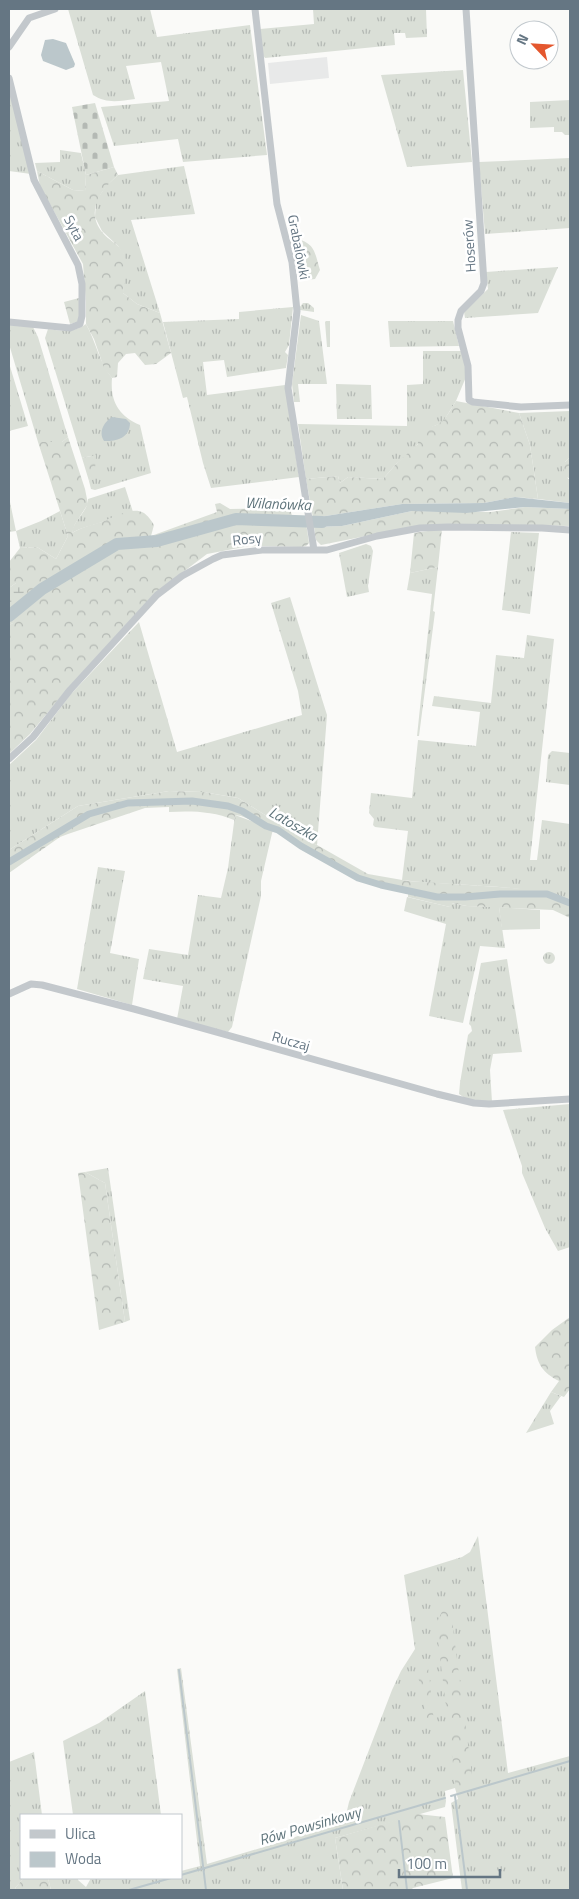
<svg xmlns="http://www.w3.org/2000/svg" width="579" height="1899" font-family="'Titillium Web',sans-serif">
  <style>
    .built { fill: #e8e9e9 }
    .grass { fill: url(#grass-tufts) }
    .forest { fill: url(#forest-crowns) }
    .wetland { fill: url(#wetland-marsh) }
    .cemetery { fill: url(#cemetery-stones) }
    .garden { fill: #dadfd7 }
    .water { fill: #bbc7cb }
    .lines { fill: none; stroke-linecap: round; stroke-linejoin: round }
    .stream { stroke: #bbc7cb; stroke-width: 2 }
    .canal { stroke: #bbc7cb; stroke-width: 7 }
    .river { stroke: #bbc7cb; stroke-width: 12 }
    .minor { stroke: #c3c8cc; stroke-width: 7 }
    .labels { text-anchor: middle; stroke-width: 5; stroke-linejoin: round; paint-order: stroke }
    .street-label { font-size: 14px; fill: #657683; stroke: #fff }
    .water-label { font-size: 15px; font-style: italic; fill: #60757c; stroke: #fff }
  </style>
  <defs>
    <pattern id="grass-tufts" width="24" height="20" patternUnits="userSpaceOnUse" patternTransform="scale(1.25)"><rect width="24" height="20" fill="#dadfd7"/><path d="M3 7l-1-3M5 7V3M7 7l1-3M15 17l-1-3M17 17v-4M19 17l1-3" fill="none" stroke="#b4b9b4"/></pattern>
    <pattern id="forest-crowns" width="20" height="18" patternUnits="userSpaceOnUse" patternTransform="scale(1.25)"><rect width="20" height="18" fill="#dadfd7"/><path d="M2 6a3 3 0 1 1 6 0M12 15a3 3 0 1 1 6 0" fill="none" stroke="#b4b9b4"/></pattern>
    <pattern id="wetland-marsh" width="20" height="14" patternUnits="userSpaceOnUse" patternTransform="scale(1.25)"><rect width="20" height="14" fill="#dadfd7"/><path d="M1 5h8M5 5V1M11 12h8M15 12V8" fill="none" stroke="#b4b9b4"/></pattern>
    <pattern id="cemetery-stones" width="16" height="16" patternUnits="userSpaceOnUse" patternTransform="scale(1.25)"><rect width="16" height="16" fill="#dadfd7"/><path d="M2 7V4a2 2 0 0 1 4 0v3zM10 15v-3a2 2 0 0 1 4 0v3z" fill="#b4b9b4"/></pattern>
  </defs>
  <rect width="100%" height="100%" fill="#fafaf8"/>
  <!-- built -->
  <path class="built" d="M327,57L329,78L270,84L268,63Z"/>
  <!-- grass -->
  <path class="grass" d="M68,9H150L157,37L250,25L267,155L183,162L178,139L114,146L101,107L169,101L161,62L126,66L135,99C119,101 107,104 93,95Z
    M313,9H426L427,37L406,38L405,33H394L395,45L265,58L262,54L260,29L314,24Z
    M463,70L472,162L407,167L381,75Z
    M9,90L31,174L9,171Z
    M570,100V135H565L562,132H554V127L530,128V102Z
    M60,150L81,153L86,175L85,191L73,190L37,171L35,163L60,162Z
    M570,158V228L485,234L479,162Z
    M184,166L195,214L131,220L160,313L137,304L123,293L124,255L118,246L102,231L95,217L96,201L106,186L118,175Z
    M558,267L538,313L465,318L464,312L488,289L486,272Z
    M303,303H308L314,308V312L300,310L299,308Z
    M293,307L289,345L285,352L288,355L286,368L227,377L224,360L203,362L207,395L285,385L299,477L211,488L203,463L187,397L183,398L163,322L239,319V312Z
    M301,315L319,321L327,384H298L300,402H294L292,384Z
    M326,321H330V347H327L325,322Z
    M388,321H453L459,346L390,347Z
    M9,324L33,327L38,337L68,437L62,442H38L9,344Z
    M86,324C96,342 99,362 112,378C110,402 119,416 140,425L151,473L95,490L91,489L89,481L91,476V456L82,458L45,338L48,329C63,331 73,333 86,324Z
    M423,351H461L466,368V377L456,401L443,422L432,427L411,452L396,464L383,479L348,477L340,483L338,476L306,479L298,424L407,426V385L423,384Z
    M9,363L28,426L9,431Z
    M336,384L371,385L372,419H337Z
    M570,411V457L565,462L568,479H570V503L538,499L530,445L519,413Z
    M125,487L133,512C119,514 114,518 102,522C91,526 82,527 72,533C73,520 88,512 88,499Z
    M10,502L16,531L41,521L60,511L68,536L56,559L37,547L20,548L16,531L9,532Z
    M511,532L539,533L530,614L502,610Z
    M366,544L371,546L373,551L368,586L369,592L347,597L339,553Z
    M438,567L433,611L435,612L419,736H417L432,594L407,590L410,573Z
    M290,597L327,715L317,845L303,839L238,798L203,792L169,791L78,806L9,850V765L36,740L71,694L139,622L177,752L302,715L298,691L271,603Z
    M527,635L554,639L530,860H537L542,820L570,824V899C516,883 458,887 402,880L408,831L375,827L373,825L374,819L369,813L371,793L412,798L418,740L476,746L480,712L432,706L434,696L491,703L496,655L524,658Z
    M552,751L570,753V785L546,782L548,755Z
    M235,815L273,829L261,881V896L232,1027L228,1032L177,1019L183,986L143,979L149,949L188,955L198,895L221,898L228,868Z
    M98,867L125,871L110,953L139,959L132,1005L77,989Z
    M407,897L450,907L451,903L467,906L499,907L505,948L480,946L463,1023L429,1016L446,924L404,911Z
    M543 958a6 6 0 1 1 12 0a6 6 0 1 1-12 0Z
    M507,959L522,1052L493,1054L490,1070L492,1102L466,1099L459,1094L460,1083L468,1035L472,1031L471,1026L469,1024L481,963Z
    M570,1104V1247L558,1251L545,1228L522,1173V1166L503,1110Z
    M108,1168L130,1320L125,1322L105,1183L85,1172Z
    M551,1392L561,1396L550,1411L554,1424L526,1433Z
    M478,1536L508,1773L570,1756V1890H462L451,1803L458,1799L455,1788L445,1791L446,1801L445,1807L335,1838L343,1890H51L48,1878H78V1880L86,1887L91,1878H181V1871L200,1866L177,1669L181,1668L207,1864L287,1840L345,1819L349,1802L392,1690L401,1671L415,1649L404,1575L462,1557L470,1552Z
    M145,1691L161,1815H73L63,1741L99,1723Z
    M34,1752L42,1815H21V1878H24L15,1888L16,1890H9V1762Z"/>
  <!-- forest -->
  <path class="forest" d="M114,167L118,175C101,190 85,210 102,232C108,240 119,244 124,254C128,264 124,282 123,293L137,304L160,313L171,353L156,364L145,365L135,353L126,354L118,363L117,377L112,378L104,368L94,339L86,324V302L83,264L40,186L37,171L73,190L85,191L86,175Z
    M295,238C316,244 314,251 320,270L315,279L298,281L295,256L289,240Z
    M79,298L80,314L77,322L70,324L64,302Z
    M456,401L519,413L530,445L538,499L515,497L484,503L402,504L313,518L306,479L338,476L340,483L348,477L383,479L396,464L418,444V429C443,426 443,422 456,401Z
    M68,437L85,489L88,504L75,524L72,533C82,527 91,525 102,522C113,518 131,506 144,513C147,515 152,521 154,525L151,536L217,512L215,504L220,503L230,509L290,508L292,516H305L309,543L306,546L301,547L249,546L207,554L154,594L68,688L30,734L9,754V625L13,623L16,583L9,588V562L20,548L37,547L56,559L68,536L38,442H62Z
    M96,455L95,470L89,481L82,458Z
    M570,457V479L563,474L565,462Z
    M525,507L570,509V526L445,524L386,532L321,545L316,540L314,527L342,526L412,511L491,512Z
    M442,529L438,567L410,573L414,533Z
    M169,791L203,792L238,798L303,839L317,845L368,874L408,881L527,889L549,892L570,899V918L553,910L467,906L452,903L450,907L408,897V894L362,882L273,829L241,816L235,815L234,820C213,811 191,811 169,812V807L145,808L68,834L60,837L9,873V850L78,806Z
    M85,1172L105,1183L125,1322L99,1330L78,1173Z
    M570,1317V1389L564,1397L551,1392L559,1381C543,1373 537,1364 535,1347L552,1330Z
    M449,1597L473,1783L456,1788L436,1624Z
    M424,1664H427L429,1673L434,1723L429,1722L427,1719L418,1676L419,1668Z
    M417,1814L445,1817L453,1878L413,1888L411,1890H343L335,1838Z
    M24,1878H48L51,1890H16L15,1888Z"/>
  <!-- wetland -->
  <path class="wetland" d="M16,583L26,586L13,623L9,625V588Z"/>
  <!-- cemetery -->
  <path class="cemetery" d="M95,103L114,167L86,175L72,107Z"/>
  <!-- garden -->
  <path class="garden" d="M499,907L540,910V929L502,930Z"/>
  <!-- water -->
  <path class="water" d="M53,39L66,43L75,64L74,67L66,70L43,61L41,55L45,40Z
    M112,417L126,419L130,423C130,437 117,442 104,441C98,432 104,422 112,417Z
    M515,497L570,503V509L525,507L466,513L412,511L342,526L314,527L313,518L402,504L484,503Z"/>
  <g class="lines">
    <!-- stream -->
    <path class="stream" d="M179,1670L206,1890
      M451,1796L570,1761
      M455,1796L467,1890
      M399,1821L407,1890
      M181,1875L445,1798
      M129,1890L171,1878"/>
    <!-- canal -->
    <path class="canal" d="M9,862L89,814L128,803L192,801L228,806L242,811L266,826L278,830L301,846L358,878L381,885L437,897H465L500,894H547L570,903"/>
    <!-- river -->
    <path class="river" d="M9,616L42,589L117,544L157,541L236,519L322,522"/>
    <!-- minor -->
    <path class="minor" d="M255,9L277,204L292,262L297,311L288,388L314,550
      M466,9L484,283L481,291L461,311L458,320V328L468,366L469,400L473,402L521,407L570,405
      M9,47L29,18L55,9
      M9,78L34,180L78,265L82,284V316L80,324L70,328L9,322
      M9,759L33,737L70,690L157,595L182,576L213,559L222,555L262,550H327L377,536L420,528L448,527L542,528L570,530
      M9,994L31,984L42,985L134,1009L437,1094L474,1103L489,1104L570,1099"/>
  </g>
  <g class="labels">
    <!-- street labels -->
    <g class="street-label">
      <text transform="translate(74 228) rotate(62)" y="5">Syta</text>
      <text transform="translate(469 246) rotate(-94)" y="5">Hoserów</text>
      <text transform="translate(299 247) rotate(79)" y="5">Grabalówki</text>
      <text transform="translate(247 539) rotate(-6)" y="5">Rosy</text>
      <text transform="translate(291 1041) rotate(16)" y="5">Ruczaj</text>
    </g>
    <!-- water labels -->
    <g class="water-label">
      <text transform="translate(278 504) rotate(2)" y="5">Wilanówka</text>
      <text transform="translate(293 824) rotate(30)" y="5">Latoszka</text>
      <text transform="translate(310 1826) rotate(-16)" y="5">Rów Powsinkowy</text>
    </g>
  </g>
  <!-- border -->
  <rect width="579" height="1899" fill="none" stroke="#657683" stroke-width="20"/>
  <!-- legend -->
  <rect x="20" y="1814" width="162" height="65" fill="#ffffff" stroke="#c1c8cd"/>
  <rect x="30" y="1830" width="25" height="8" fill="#c3c8cc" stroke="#c1c8cd"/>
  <text x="65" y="1839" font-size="15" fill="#657683">Ulica</text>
  <rect x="30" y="1852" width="25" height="15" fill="#bbc7cb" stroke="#c1c8cd"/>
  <text x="65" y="1864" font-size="15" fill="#657683">Woda</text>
  <!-- north arrow -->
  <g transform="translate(534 45) rotate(295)"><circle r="24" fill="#ffffff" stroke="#c1c8cd"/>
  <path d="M0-4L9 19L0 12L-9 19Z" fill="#e4572e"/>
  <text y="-8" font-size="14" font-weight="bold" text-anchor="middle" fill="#657683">N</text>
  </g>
  <!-- scale -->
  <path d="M399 1869v8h101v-8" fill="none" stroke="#657683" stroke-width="2.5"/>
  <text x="406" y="1869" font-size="15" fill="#657683" stroke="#ffffff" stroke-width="4" paint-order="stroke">100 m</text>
</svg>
